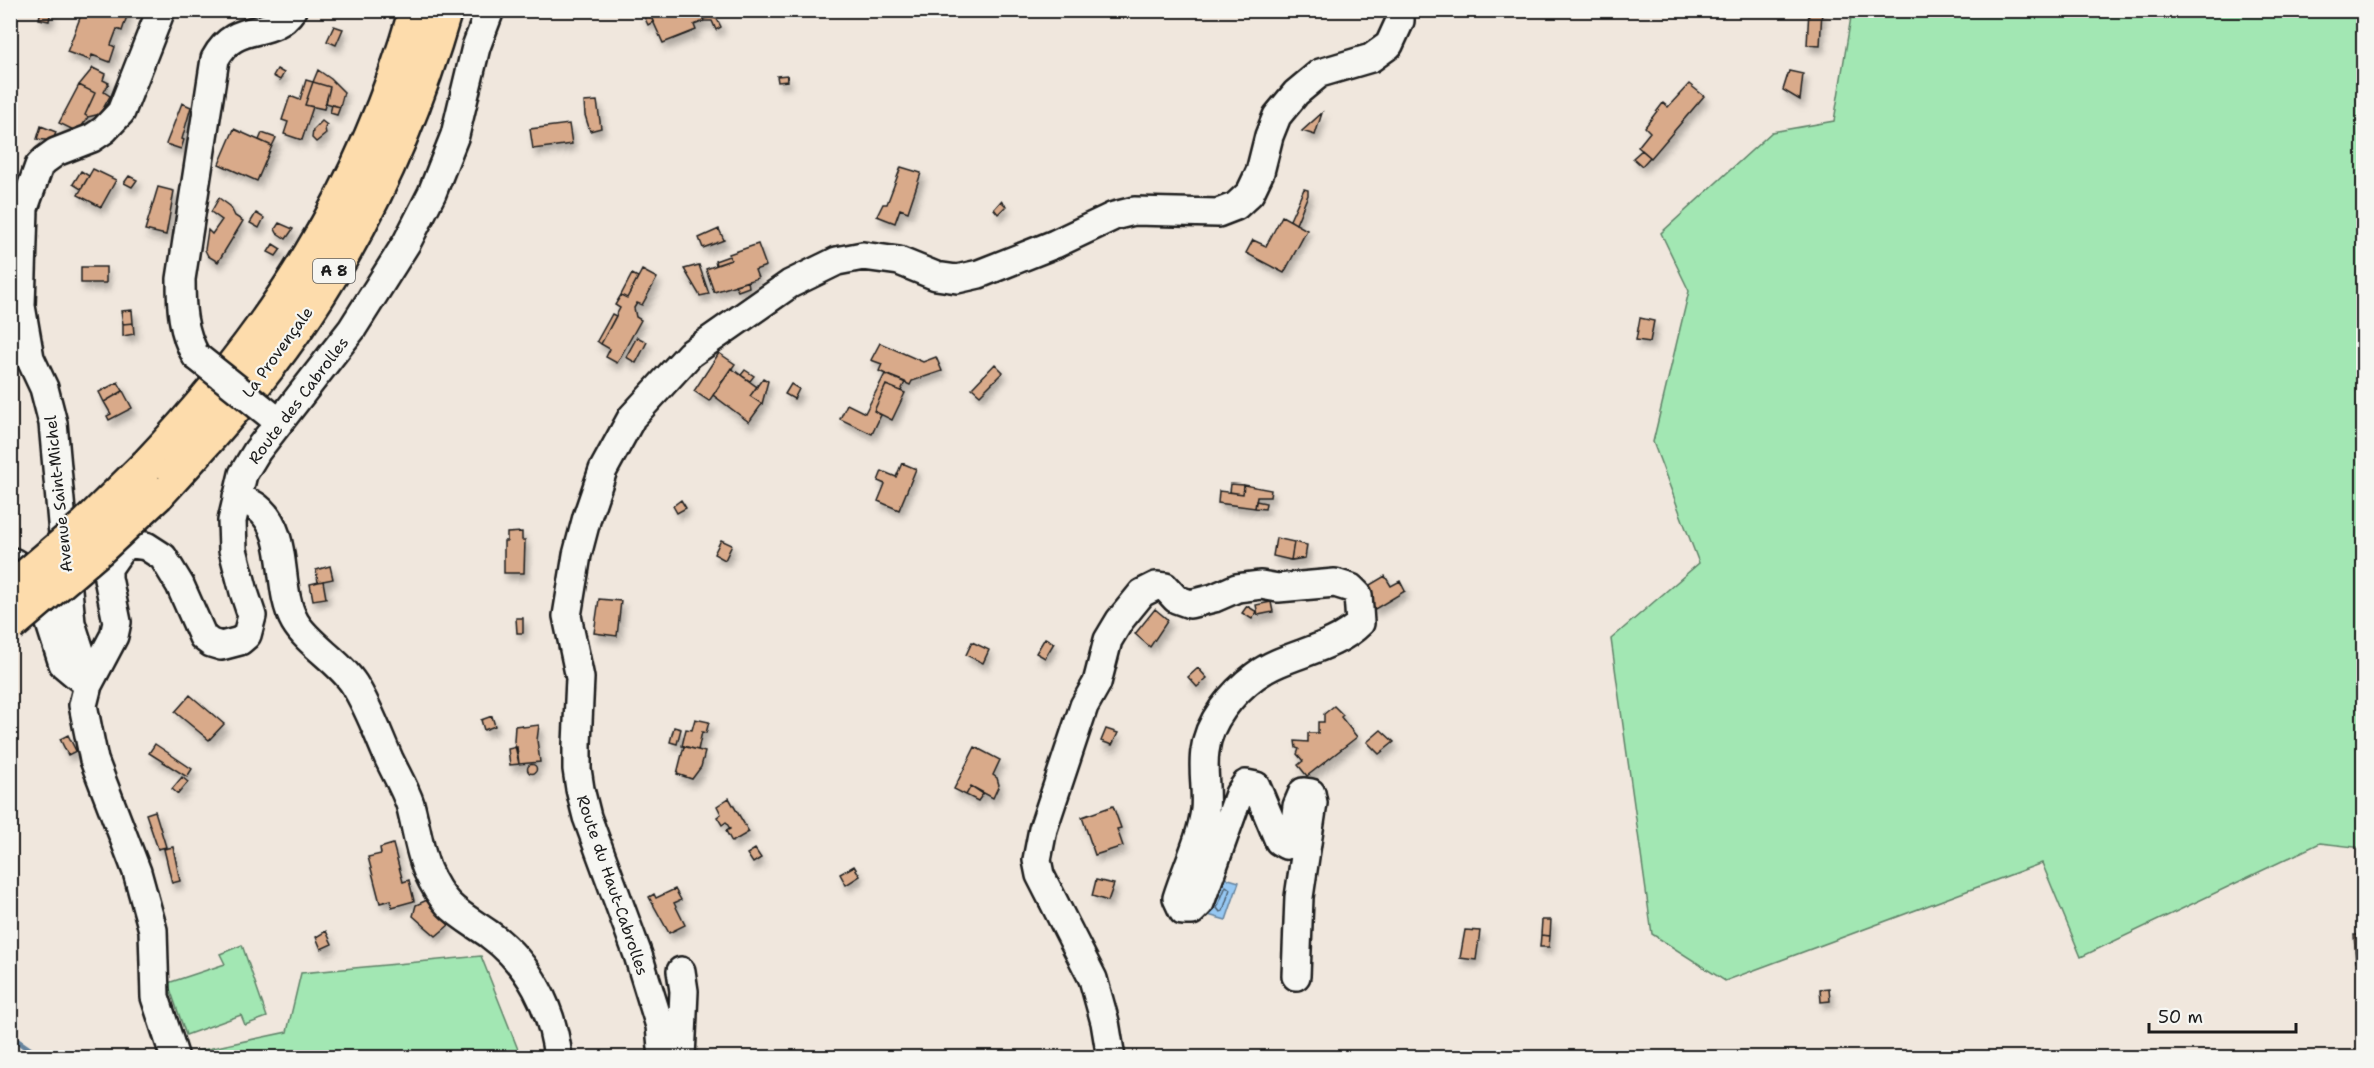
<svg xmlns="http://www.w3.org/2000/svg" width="2374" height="1068" font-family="'Shantell Sans',sans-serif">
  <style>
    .green { fill: #a2e7b3; stroke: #5f8268; stroke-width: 1.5 }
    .water { fill: #96c8f3; stroke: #65839d; stroke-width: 1.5 }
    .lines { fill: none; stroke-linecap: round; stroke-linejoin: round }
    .shore { stroke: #4d6172; stroke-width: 1.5 }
    .stream { stroke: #65839d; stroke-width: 6 }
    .building { fill: #d9aa8a; stroke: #1c1c1c; stroke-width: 1.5; filter: url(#shadow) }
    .minor-casing { stroke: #1c1c1c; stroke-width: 32 }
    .highway-casing { stroke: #1c1c1c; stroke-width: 38 }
    .minor { stroke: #f6f6f2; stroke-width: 27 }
    .highway { stroke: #fddcac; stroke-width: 33 }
    .minor-bridge-casing { stroke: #1c1c1c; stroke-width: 32; stroke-linecap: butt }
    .highway-bridge-casing { stroke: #1c1c1c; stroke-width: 38; stroke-linecap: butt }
    .minor-bridge { stroke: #f6f6f2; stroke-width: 27 }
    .highway-bridge { stroke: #fddcac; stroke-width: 33 }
    .labels { text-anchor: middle; stroke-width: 4.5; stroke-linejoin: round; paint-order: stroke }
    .shield { fill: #f6f6f2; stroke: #5d5d5c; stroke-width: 1.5 }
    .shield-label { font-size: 15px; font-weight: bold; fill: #1c1c1c }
    .street-label { font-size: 16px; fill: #1c1c1c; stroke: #f6f6f2 }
  </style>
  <defs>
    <filter id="shadow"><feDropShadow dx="3.5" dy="6" stdDeviation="3" flood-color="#0004"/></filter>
  </defs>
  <rect width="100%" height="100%" fill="#f0e7dd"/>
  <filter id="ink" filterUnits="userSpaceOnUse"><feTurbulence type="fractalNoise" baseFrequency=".0167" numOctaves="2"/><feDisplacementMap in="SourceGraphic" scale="12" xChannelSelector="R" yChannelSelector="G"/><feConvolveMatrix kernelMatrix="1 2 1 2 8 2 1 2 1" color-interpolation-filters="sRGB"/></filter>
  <g filter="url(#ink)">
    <!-- green -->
    <path class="green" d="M1852,11H2363V848L2320,843L2081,957L2042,863L1725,981L1652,934L1611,639L1699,563L1653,442L1689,291L1661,233L1772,132L1834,121Z
      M242,945L267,1017L245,1025L241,1015L186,1035L168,983L225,964L220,954Z
      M481,956L521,1057L200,1058L198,1051L287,1032L301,973Z"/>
    <!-- water -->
    <path class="water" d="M1222,877L1239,882L1226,920L1208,915Z"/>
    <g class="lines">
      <!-- shore -->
      <path class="shore" d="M1226,886L1230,889L1223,911L1220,912L1217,908Z"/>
      <!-- stream -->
      <path class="stream" d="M10,1036L42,1058"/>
    </g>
    <!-- building -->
    <path class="building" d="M41,10H51L49,21L39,19Z
      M83,10H129L122,31L117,29L111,45L115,47L110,62L92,55L90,60L67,52Z
      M641,10H648L653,22L648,25Z
      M648,10H669L670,14L677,10H711L701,15L704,21L694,25L696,30L663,43Z
      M1809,10H1822L1820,46L1807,45Z
      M710,17L717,19L721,27L716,30L712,21H704L703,19Z
      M334,26L343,29L336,45L327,41Z
      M93,68L105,74L103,80L109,83L104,92L110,96L100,114L88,117L85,115L95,93L79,85Z
      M277,69L284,73L280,80L273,76Z
      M318,70L331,79L344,92L340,107L326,103L330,87L313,82Z
      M1789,71L1803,74L1800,100L1783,90Z
      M787,75L788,81L778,82L777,76Z
      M306,80L313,82L305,105L313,107L302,140L284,134L288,122L282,120L290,96L300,100Z
      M313,82L330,87L324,109L305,105Z
      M1689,84L1704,96L1651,158L1638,147L1650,132L1645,127L1663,103L1668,107Z
      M79,85L95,93L85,115L88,117L78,132L59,123Z
      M597,101L601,128L590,131L585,115L584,102Z
      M182,103L191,107L182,139L184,140L181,149L166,144Z
      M332,105L340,107L337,115L330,113Z
      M1322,113L1315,135L1302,131Z
      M322,121L327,125L325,128L326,134L316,142L312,138L313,130Z
      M569,124L572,144L533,149L530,129Z
      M41,126L56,132L53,141L37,139Z
      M234,129L272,146L257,181L219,164Z
      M262,133L276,138L272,146L259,140Z
      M1642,150L1650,157L1642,166L1633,158Z
      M901,167L921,173L908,212L900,209L895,223L877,216L883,204H887Z
      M93,169L116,180L101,207L78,195Z
      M81,171L89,176L81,189L73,184Z
      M129,176L137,180L132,187L124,183Z
      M158,187L174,191L166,235L145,230Z
      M1304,189L1308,190V195L1296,224L1290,220Z
      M219,198L230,206L235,216L243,221L218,262L208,256L205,250L208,230L212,234L222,220L211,212Z
      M1001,201L1006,206L998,214L994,209Z
      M256,213L264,218L259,228L250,223Z
      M1282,216L1307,230L1284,273L1246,253L1253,240L1266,246Z
      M279,223L293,229L286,239L277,233L275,229Z
      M719,229L724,240L703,248L699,238Z
      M273,244L281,249L276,256L268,252Z
      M758,244L766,266L755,270L758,278L714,292L706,269L731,260L729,254Z
      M729,256L731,260L716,265L715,261Z
      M699,265L709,294L700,296L684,269Z
      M81,267H106V283H81Z
      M642,270L657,278L642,305L637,303L634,308L636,317L641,320L617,363L606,357L610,349L601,344L620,308L615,305L621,295L627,298Z
      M632,274L638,277L627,298L621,295Z
      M748,281L749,287L738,291L735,285Z
      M132,310L133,323L123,324L121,311Z
      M612,314L616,316L601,344L597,341Z
      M1640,318L1654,321L1650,342L1636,340Z
      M133,323L134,334L123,336V324Z
      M17,337L20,354L11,357L10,340Z
      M637,337L647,342L636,363L626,357Z
      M880,343L923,362L936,357L942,371L912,381L910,385L879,371L882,364L871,360Z
      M719,353L735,364L709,401L694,391Z
      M995,364L1003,372L980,395L972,388Z
      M731,368L757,387L750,396L762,404L749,422L713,395Z
      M745,370L754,376L750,381L741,375Z
      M885,374L905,382L901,391L886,385L874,411L881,415L872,434L840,419L847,404L865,413Z
      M763,378L768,381L762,404L750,396Z
      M118,382L123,391L104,402L99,392Z
      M791,384L799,389L794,399L785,394Z
      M886,385L905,393L892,420L874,411Z
      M123,391L132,408L109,420L107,416L111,414L104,402Z
      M902,463L916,469L899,510L878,501L885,484L878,481L882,471L896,477Z
      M1231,484L1244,485L1243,494L1230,492Z
      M1244,485L1271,490L1270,497H1257L1255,508L1218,503L1219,491L1243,494Z
      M681,500L686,508L677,513L673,506Z
      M1256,501L1266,503L1265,509L1255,508Z
      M522,532V540H525L524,573H504V541H507V533Z
      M1276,538L1294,542L1291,560L1273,556Z
      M721,540L732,545L725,560L714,554Z
      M1294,542L1307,545L1305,558L1291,560Z
      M330,566L333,579L318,582L316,570Z
      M1385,576L1391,586L1400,581L1405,591L1375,609L1363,589Z
      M323,581L326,598L313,600L310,584Z
      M599,599L621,601L617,636L594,633Z
      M1271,602L1273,612L1258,615L1256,605Z
      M1247,606L1257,612L1252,619L1242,613Z
      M1155,609L1168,620L1150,647L1135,634Z
      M516,618H523V633H517Z
      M1045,638L1054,643L1045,658L1036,653Z
      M972,642L989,650L983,663L966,655Z
      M1198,668L1207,678L1197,687L1188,677Z
      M190,695L224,724L209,740L175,712Z
      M1334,706L1343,715L1341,717L1357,737L1307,776L1298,765L1303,761L1297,754L1299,749L1296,748L1295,741L1308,742V733H1318V722H1324V714Z
      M492,716L495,726L484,730L481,720Z
      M695,719L709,722L706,733L702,732L698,750L682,746L686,729L692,730Z
      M522,725L523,727L539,725L537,740L540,762L519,764L514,741L515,726Z
      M674,727L681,729L677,744L670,742Z
      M1106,729L1118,733L1112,745L1101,741Z
      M1381,730L1394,742L1379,754L1367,742Z
      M68,735L76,751L68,755L60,739Z
      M155,744L192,769L187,777L149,753Z
      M684,746L705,752L701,767L692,779L677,774Z
      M517,747L519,764L510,765L508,749Z
      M975,747L1000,760L993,775L997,778L999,785L993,798L971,786L966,795L954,789Z
      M527.5 769a4.5 4.5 0 1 1 9 0a4.5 4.5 0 1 1-9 0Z
      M182,777L188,782L178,794L172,789Z
      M971,786L983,794L978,801L966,795Z
      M729,798L749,832L732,842L726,831L730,829L726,822L722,825L717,817L721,814L717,806Z
      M1113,806L1121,828L1117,829L1123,846L1095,855L1082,817Z
      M155,811L166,847L158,849L146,814Z
      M393,844L403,882L409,880L414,901L392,907L391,900L380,903L368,857L381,854L380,848Z
      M173,847L180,881L172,883L164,849Z
      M755,849L761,858L753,863L747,854Z
      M854,866L860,876L846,885L840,874Z
      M1096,880L1114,884L1108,901L1092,896Z
      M675,889L681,900L674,903L685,925L669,933L649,897L654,894L656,898Z
      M427,900L449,925L436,936L413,916L416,905Z
      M1542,920H1551L1550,936L1541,935Z
      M1465,930L1480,931L1476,960L1460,958Z
      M326,931L332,944L321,949L316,937Z
      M1541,935L1550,936L1549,947H1540Z
      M2354,935H2364V960L2356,961Z
      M1829,988L1830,1001L1821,1002L1820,989Z"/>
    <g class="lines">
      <!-- minor casing -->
      <g class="minor-casing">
        <path id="minor" d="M196,356C182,331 181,307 181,279L215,59C236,19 271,41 292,10
          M237,497C243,500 252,503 257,507C291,534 275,587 295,622C308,644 340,662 354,684C369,708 378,734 389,759C396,774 405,789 410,804C416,826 419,850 427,870C444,908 457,912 489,934C529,963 553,1009 558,1058
          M10,561L15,563L47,614L63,664L88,685
          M95,671L82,657L71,623L53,423L44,388L30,358L21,306L24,208L39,166L45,160L56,152L92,138L104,130L121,112L161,10
          M175,1058L155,997L153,930L137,872L94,760L83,705L88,685L114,636L117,622L108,578V568L122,548L132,544L146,546L163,557L180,585L203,637L211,643L221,646L240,641L247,635L252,616L244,592L233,550L232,521L243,474L257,451L352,329L407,242L432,193L455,135L476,47L490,10
          M663,1058L660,1026L638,955L587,817L580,789L577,769V744L580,678L567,616L577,555L587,517L603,470L632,417L690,354L790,284L837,261L863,256L899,261L936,276L957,279L979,274L1055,244L1114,216L1134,211L1218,213L1236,206L1250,193L1260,172L1269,136L1277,116L1296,93L1320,73L1371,58L1389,45L1400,21V10
          M681,1058L684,991L681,971
          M1111,1058L1105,1022L1093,979L1040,875L1037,860L1043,829L1084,706L1097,683L1108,640L1120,620L1142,593L1156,586L1165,587L1176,599L1190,604L1214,598L1237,588L1261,585L1278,588L1335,583L1351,588L1358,595L1360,623C1332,651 1286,653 1255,676C1232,693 1208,722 1205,751C1202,770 1207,790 1205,810C1201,840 1186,869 1177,898L1183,911H1192L1200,903L1239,794L1246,784L1256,786L1279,841L1286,845L1293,840L1297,806L1303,792L1311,793L1313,803L1299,897L1296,976"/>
      </g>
      <!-- highway casing -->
      <g class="highway-casing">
        <path id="highway" d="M147,465C275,330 365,190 416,10
          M158,494C192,457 226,420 257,381C345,271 406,145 445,10"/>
      </g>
      <!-- minor -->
      <use href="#minor" class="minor"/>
      <!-- highway -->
      <use href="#highway" class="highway"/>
      <!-- minor-bridge casing -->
      <g class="minor-bridge-casing">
        <path id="minor-bridge" d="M196,356L269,414"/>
      </g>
      <!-- highway-bridge casing -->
      <g class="highway-bridge-casing">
        <path id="highway-bridge" d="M10,590L86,525L147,465
          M10,625L98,550L158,494"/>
      </g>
      <!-- minor-bridge -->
      <use href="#minor-bridge" class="minor-bridge"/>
      <!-- highway-bridge -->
      <use href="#highway-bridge" class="highway-bridge"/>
    </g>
  </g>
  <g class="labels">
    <!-- shield labels -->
    <rect class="shield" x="313" y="259" width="42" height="24" rx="4.5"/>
    <g class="shield-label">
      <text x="334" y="276">A 8</text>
    </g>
    <!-- street labels -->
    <g class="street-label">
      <text transform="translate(277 352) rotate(-54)" y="6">La Provençale</text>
      <text transform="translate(298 400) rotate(-53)" y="6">Route des Cabrolles</text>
      <text transform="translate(58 494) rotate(-96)" y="6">Avenue Saint-Michel</text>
      <text transform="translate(613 885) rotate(71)" y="6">Route du Haut-Cabrolles</text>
    </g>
  </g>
  <!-- margin -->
  <rect width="2374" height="1068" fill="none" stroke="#f6f6f2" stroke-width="36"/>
  <rect x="18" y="18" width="2338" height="1032" fill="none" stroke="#1c1c1c" stroke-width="2" filter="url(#ink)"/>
  <!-- scale -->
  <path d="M2149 1023v9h147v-9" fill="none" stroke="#1c1c1c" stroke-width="3"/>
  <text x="2158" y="1023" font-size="18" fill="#1c1c1c" stroke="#f6f6f2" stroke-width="4.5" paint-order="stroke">50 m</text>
</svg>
